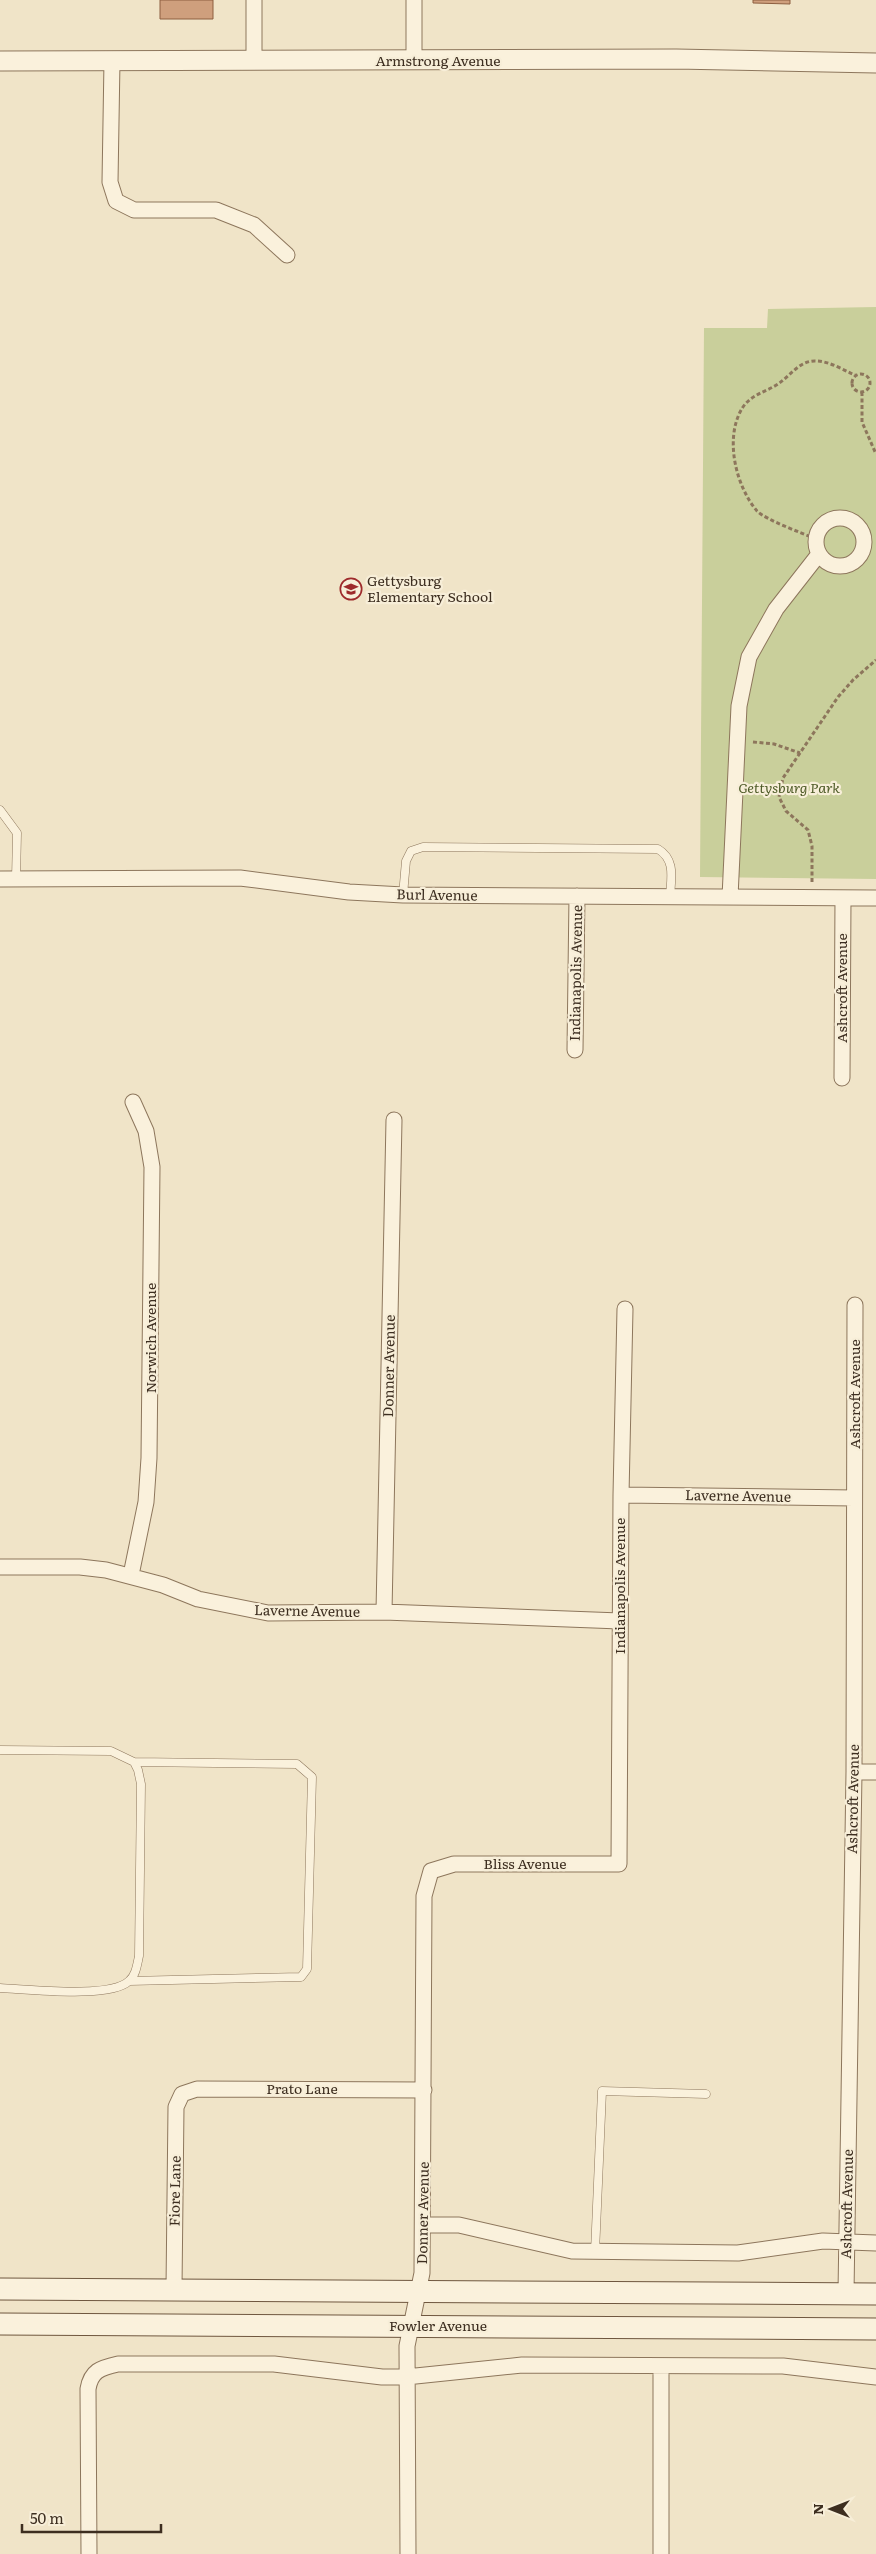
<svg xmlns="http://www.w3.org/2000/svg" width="876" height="2554" font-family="Literata,serif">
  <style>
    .green { fill: #c9cf9b }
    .building { fill: #cf9f7d; stroke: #8d5f41 }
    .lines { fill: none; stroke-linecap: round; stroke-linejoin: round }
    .service-casing { stroke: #8d765c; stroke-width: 9 }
    .minor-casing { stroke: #8d765c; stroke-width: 17 }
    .tertiary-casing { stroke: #8d765c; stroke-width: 21 }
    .secondary-casing { stroke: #6f573f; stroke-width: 23 }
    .path { stroke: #8d765c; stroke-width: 3; stroke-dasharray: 4 2.5; stroke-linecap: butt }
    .service { stroke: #faf1dc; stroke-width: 8 }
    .minor { stroke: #faf1dc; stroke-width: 15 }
    .tertiary { stroke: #faf1dc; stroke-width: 19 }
    .secondary { stroke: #faf1dc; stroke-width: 21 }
    .labels { text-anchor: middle; stroke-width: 4.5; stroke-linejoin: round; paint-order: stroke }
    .street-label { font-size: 14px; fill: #3d2e20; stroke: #f7eed8 }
    .poi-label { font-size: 14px; fill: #3d2e20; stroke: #f7eed8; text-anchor: start }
    .park-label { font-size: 14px; font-style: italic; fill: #4d5a26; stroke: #f7eed8 }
  </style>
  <rect width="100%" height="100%" fill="#f0e4c8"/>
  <!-- green -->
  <path class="green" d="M876,307V879L700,877L704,328H767L768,309Z"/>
  <!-- building -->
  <path class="building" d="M160,0H213V19H160Z
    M753,0H790V4L753,3Z"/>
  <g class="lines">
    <!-- service casing -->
    <g class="service-casing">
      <path id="service" d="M0,810L17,833L16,879
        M403,895L406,861L411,851L423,847L658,849C676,860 671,878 670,897
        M0,1750L111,1751L134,1762L138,1770L141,1784L139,1956C137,1965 136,1975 129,1981C110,1999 27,1989 0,1988
        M129,1981L301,1977L307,1969L312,1777L297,1764L134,1762
        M595,2252L602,2091L706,2094"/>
    </g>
    <!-- minor casing -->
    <g class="minor-casing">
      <path id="minor" d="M112,61L110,182L116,201L134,210H216L254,225L287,255
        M254,61V0
        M414,61V0
        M816 542a24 24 0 1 1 48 0a24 24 0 1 1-48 0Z
        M0,879L240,878L349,892L403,895L876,898
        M730,897L739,706L749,657L776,609L819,554
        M575,1050L577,896
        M842,1078L843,898
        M621,1495L854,1498
        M0,1567H80L106,1570L163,1585L198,1599L268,1613L384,1612L620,1621
        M131,1575L146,1502L149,1458L152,1167L146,1131L133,1102
        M384,1612L394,1120
        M854,1772H876
        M423,2225H459L572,2251L738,2253L823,2241L876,2243
        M174,2289L176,2107L182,2094L197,2089L424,2090
        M846,2293L854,1772L855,1305
        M89,2554L88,2389C91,2371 100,2368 118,2364H274L382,2377H406L522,2365L783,2366L876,2377
        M408,2554L407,2346L422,2273L424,1896L431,1871L454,1864H619L621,1495L625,1309
        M661,2554V2366"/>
    </g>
    <!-- tertiary casing -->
    <g class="tertiary-casing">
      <path id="tertiary" d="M0,61L676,59L876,63"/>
    </g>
    <!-- secondary casing -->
    <g class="secondary-casing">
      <path id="secondary" d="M0,2289L876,2294
        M0,2324L876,2329"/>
    </g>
    <!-- path -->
    <path class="path" d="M852 383a9 9 0 1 1 18 0a9 9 0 1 1-18 0Z
      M862,392V422L876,454
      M816,539C802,533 766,520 757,511C735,485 724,436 743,407C752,394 766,392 778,384C790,376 800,360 816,361C829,361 843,370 855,375
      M753,742L774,744L800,753
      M812,882V846L808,830L786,811L779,797L783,778L838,697L853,680L876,660"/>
    <!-- service -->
    <use href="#service" class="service"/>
    <!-- minor -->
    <use href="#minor" class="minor"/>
    <!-- tertiary -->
    <use href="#tertiary" class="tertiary"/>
    <!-- secondary -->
    <use href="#secondary" class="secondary"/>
  </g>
  <!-- icons -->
  <defs>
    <g id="school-ring" transform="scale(1.125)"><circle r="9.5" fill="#f7eed8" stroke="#9e2a2b" stroke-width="1.5"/><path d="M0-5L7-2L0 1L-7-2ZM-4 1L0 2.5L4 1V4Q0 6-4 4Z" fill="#9e2a2b"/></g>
  </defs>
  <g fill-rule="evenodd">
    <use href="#school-ring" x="351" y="589"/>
  </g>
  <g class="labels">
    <!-- street labels -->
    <g class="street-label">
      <text x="438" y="66">Armstrong Avenue</text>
      <text transform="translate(437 895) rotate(1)" y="5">Burl Avenue</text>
      <text transform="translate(576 973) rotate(-89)" y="5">Indianapolis Avenue</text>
      <text transform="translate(842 988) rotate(-90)" y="5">Ashcroft Avenue</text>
      <text transform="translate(151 1338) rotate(-90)" y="5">Norwich Avenue</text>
      <text transform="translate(389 1366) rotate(-89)" y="5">Donner Avenue</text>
      <text transform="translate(855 1394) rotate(-90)" y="5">Ashcroft Avenue</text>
      <text transform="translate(738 1496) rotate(1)" y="5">Laverne Avenue</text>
      <text transform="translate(620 1586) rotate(-90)" y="5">Indianapolis Avenue</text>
      <text transform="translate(307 1611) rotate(1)" y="5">Laverne Avenue</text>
      <text transform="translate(853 1799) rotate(-89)" y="5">Ashcroft Avenue</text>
      <text x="525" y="1869">Bliss Avenue</text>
      <text x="302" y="2094">Prato Lane</text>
      <text transform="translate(175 2191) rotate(-89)" y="5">Fiore Lane</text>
      <text transform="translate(847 2204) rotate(-89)" y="5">Ashcroft Avenue</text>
      <text transform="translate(423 2213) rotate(-89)" y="5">Donner Avenue</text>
      <text x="438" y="2331">Fowler Avenue</text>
    </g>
    <!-- poi labels -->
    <g class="poi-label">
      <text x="367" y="586">Gettysburg<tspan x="367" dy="16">Elementary School</tspan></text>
    </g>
    <!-- park labels -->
    <g class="park-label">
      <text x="789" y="793">Gettysburg Park</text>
    </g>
  </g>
  <!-- north arrow -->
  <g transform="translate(831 2509) rotate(270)" stroke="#f7eed8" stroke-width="4" paint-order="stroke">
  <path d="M0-4L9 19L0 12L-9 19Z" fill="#3d2e20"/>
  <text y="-8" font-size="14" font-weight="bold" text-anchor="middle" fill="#3d2e20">N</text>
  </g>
  <!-- scale -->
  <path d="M22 2524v8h139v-8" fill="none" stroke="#3d2e20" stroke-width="2.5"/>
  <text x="30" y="2524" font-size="15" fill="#3d2e20" stroke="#f7eed8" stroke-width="4" paint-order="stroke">50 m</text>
</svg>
